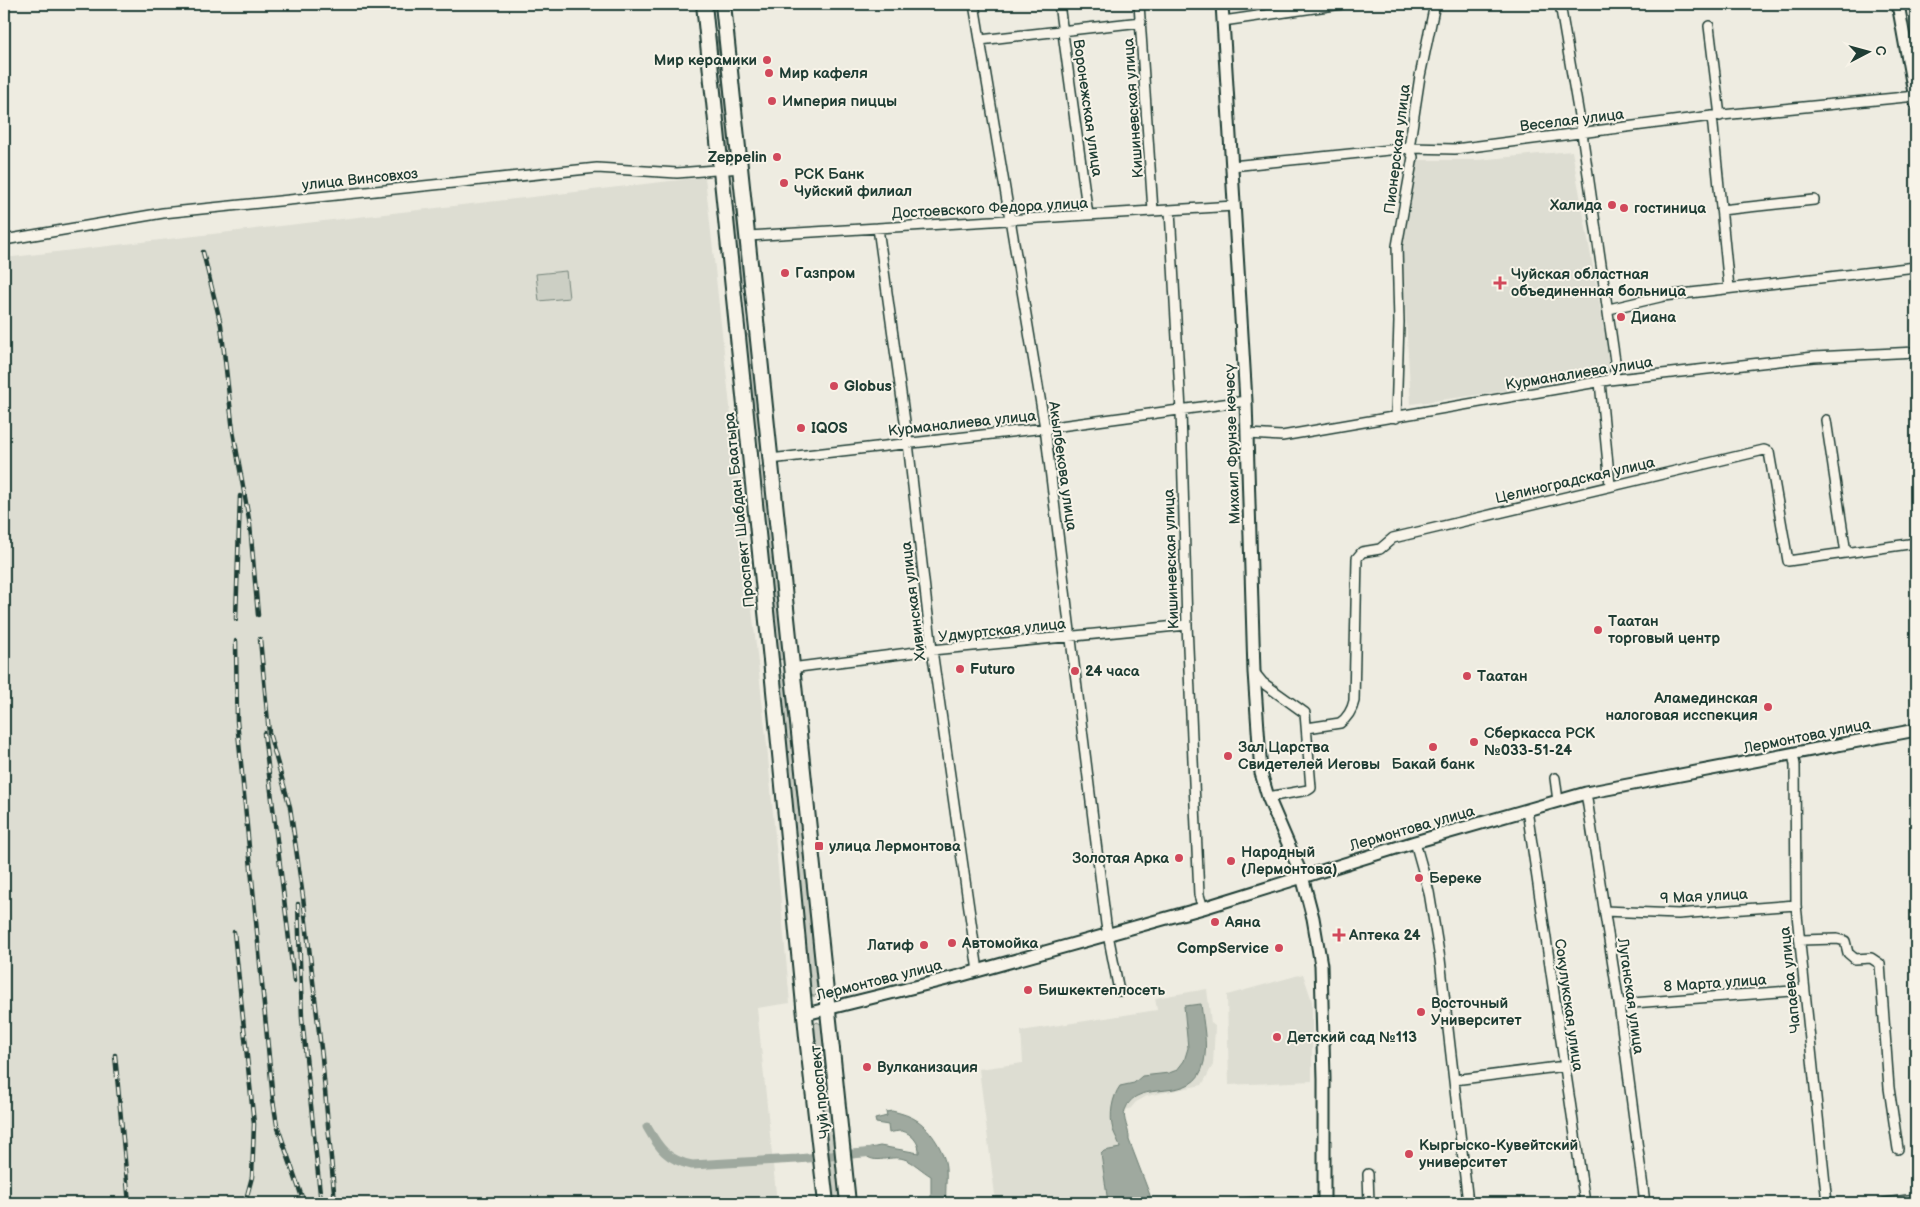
<svg xmlns="http://www.w3.org/2000/svg" width="1920" height="1207" font-family="'Balsamiq Sans',sans-serif">
  <style>
    .built { fill: #ddddd2 }
    .green { fill: #cccfc4; stroke: #76867c }
    .water { fill: #9fa99f; stroke: #6c7e74 }
    .lines { fill: none; stroke-linecap: round; stroke-linejoin: round }
    .canal { stroke: #9fa99f; stroke-width: 9 }
    .minor-casing { stroke: #1f3d34; stroke-width: 12 }
    .secondary-casing { stroke: #1f3d34; stroke-width: 15 }
    .primary-casing { stroke: #1f3d34; stroke-width: 18 }
    .minor { stroke: #f7f3e8; stroke-width: 9 }
    .secondary { stroke: #f7f3e8; stroke-width: 11 }
    .primary { stroke: #f7f3e8; stroke-width: 14 }
    .rail-casing { stroke: #1f3d34; stroke-width: 4.5 }
    .rail { stroke: #f7f3e8; stroke-width: 2.5; stroke-dasharray: 8; stroke-linecap: butt }
    .poi-dot { fill: #d1495b; stroke: #f7f3e8; stroke-width: 2 }
    .labels { text-anchor: middle; stroke-width: 4; stroke-linejoin: round; paint-order: stroke }
    .poi-label { font-size: 15px; font-weight: bold; fill: #1f3d34; stroke: #f7f3e8; text-anchor: start }
    .street-label { font-size: 15px; fill: #1f3d34; stroke: #f7f3e8 }
  </style>
  <rect width="100%" height="100%" fill="#eeece1"/>
  <filter id="ink" filterUnits="userSpaceOnUse"><feTurbulence type="fractalNoise" baseFrequency=".02" numOctaves="2"/><feDisplacementMap in="SourceGraphic" scale="10" xChannelSelector="R" yChannelSelector="G"/><feConvolveMatrix kernelMatrix="1 2 1 2 8 2 1 2 1" color-interpolation-filters="sRGB"/></filter>
  <g filter="url(#ink)">
    <!-- built -->
    <path class="built" d="M1572,151L1612,372L1499,392L1411,404L1402,253L1417,160H1477Z
      M705,177L767,746L790,1003L757,1008L777,1203H4V258Z
      M1303,974L1312,1001V1081L1229,1085L1227,995Z
      M1207,989L1211,1023L1215,1026L1213,1065L1202,1085L1147,1096L1136,1102L1130,1109L1111,1112L1113,1131L1118,1138L1120,1149L1104,1151L1101,1154L1108,1203H996L979,1069L1023,1063L1021,1031L1157,1010L1155,998Z"/>
    <!-- green -->
    <path class="green" d="M715,36L717,37L731,150V154L727,157L725,156Z
      M730,207H735L736,210L744,285L742,288L739,289Z
      M566,271L569,298L539,301L536,274Z
      M746,333L750,338L761,442V449L757,453H755L742,334Z
      M759,467H763L765,471L785,656L783,659L776,660L756,468Z
      M781,674L786,678L803,846L820,991L815,996H812L810,987L802,923L779,675Z
      M817,1022L823,1025L844,1203H831L812,1026Z"/>
    <!-- water -->
    <path class="water" d="M1201,1004C1203,1023 1208,1043 1204,1062C1195,1108 1137,1075 1125,1110C1122,1119 1130,1130 1129,1140L1153,1203H1108L1101,1154L1104,1151L1120,1148C1119,1141 1115,1136 1113,1130C1109,1116 1112,1097 1120,1086L1134,1083L1142,1076L1169,1073L1177,1070L1184,1061L1188,1048L1184,1006Z
      M892,1111C901,1113 911,1116 918,1121C931,1130 945,1152 946,1168C947,1179 945,1191 946,1203H931V1176C922,1171 914,1162 904,1159C889,1154 871,1168 862,1150L880,1146L919,1153C920,1143 911,1133 902,1131C898,1131 892,1132 889,1133L888,1125L876,1123L875,1119L887,1116L886,1112Z"/>
    <g class="lines">
      <!-- canal -->
      <path class="canal" d="M647,1127C659,1148 667,1160 692,1165L797,1159L874,1152"/>
      <!-- minor casing -->
      <g class="minor-casing">
        <path id="minor" d="M974,4L1045,428L1106,924L1119,991
          M1059,4L1088,215
          M1139,4L1153,211
          M1560,4L1582,133L1616,368L1614,374L1609,380
          M1223,21L1342,4
          M1709,26L1720,116
          M980,40L1141,22
          M1712,116L1729,288
          M1232,166L1409,148L1455,149L1712,116L1916,96
          M1170,210L1181,411L1187,625L1199,895L1203,908
          M1721,210L1814,200
          M878,228L908,443L932,650L978,971
          M748,236L1234,206
          M4,240L163,213L597,168L677,173L741,168
          M1609,309L1664,296L1916,267
          M1600,382L1610,485
          M1396,418L1399,322L1397,246L1413,157L1409,148L1420,76L1435,4
          M1826,420L1846,553
          M1248,434L1282,436L1609,380L1814,357L1916,352
          M770,459L1045,428L1246,401
          M791,668L932,650L1187,625
          M1254,672L1263,683L1305,713L1311,788L1308,790L1268,797
          M1307,728L1340,723C1347,718 1352,710 1354,701L1357,558L1362,552L1380,549L1393,538L1764,450L1769,452L1788,561L1916,543
          M1793,754L1795,765L1796,905L1827,1203
          M1555,778L1558,801
          M1586,793L1619,1004L1645,1203
          M1527,810L1585,1203
          M1415,842L1429,892L1440,959L1468,1203
          M1604,911L1678,914L1796,905
          M1800,940L1837,939L1845,941L1848,953L1855,959L1871,958L1880,964L1889,1088L1898,1149
          M1619,1004L1804,990
          M1454,1080L1565,1066
          M1368,1174L1369,1203
          M1247,1203L1268,1202L1316,1203
          M1885,1203L1916,1199"/>
      </g>
      <!-- secondary casing -->
      <g class="secondary-casing">
        <path id="secondary" d="M1222,4L1246,401L1254,672L1261,773L1268,797L1302,876L1313,918L1321,965L1324,1079V1203
          M1898,4L1916,104
          M806,1014L959,976L1203,908L1415,842L1586,793L1916,730"/>
      </g>
      <!-- primary casing -->
      <g class="primary-casing">
        <path id="primary" d="M704,4L772,670L807,1037L826,1203
          M723,4L848,1203"/>
      </g>
      <!-- minor -->
      <use href="#minor" class="minor"/>
      <!-- secondary -->
      <use href="#secondary" class="secondary"/>
      <!-- primary -->
      <use href="#primary" class="primary"/>
      <!-- rail casing -->
      <g class="rail-casing">
        <path id="rail" d="M203,252L221,325L233,431L250,525L258,615
          M236,619L240,496
          M260,639L269,733L290,807L303,897L322,1057L335,1203
          M236,641L237,721L273,1100L277,1125L304,1203
          M264,733L294,981
          M298,904L302,1018L321,1203
          M234,932L254,1124L252,1177L245,1203
          M115,1055L129,1203"/>
      </g>
      <!-- rail -->
      <use href="#rail" class="rail"/>
    </g>
  </g>
  <!-- markers -->
  <g class="poi-dot">
    <circle cx="767" cy="60" r="5"/>
    <circle cx="769" cy="73" r="5"/>
    <circle cx="772" cy="101" r="5"/>
    <circle cx="777" cy="157" r="5"/>
    <circle cx="784" cy="183" r="5"/>
    <circle cx="1612" cy="205" r="5"/>
    <circle cx="1624" cy="208" r="5"/>
    <circle cx="785" cy="273" r="5"/>
    <path d="M1497.5 275.5h5v5h5v5h-5v5h-5v-5h-5v-5h5z"/>
    <circle cx="1621" cy="317" r="5"/>
    <circle cx="834" cy="386" r="5"/>
    <circle cx="801" cy="428" r="5"/>
    <circle cx="1598" cy="630" r="5"/>
    <circle cx="960" cy="669" r="5"/>
    <circle cx="1075" cy="671" r="5"/>
    <circle cx="1467" cy="676" r="5"/>
    <circle cx="1768" cy="707" r="5"/>
    <circle cx="1474" cy="742" r="5"/>
    <circle cx="1433" cy="747" r="5"/>
    <circle cx="1228" cy="756" r="5"/>
    <rect x="814" y="841" width="10" height="10" rx="2.5"/>
    <circle cx="1179" cy="858" r="5"/>
    <circle cx="1231" cy="861" r="5"/>
    <circle cx="1419" cy="878" r="5"/>
    <circle cx="1215" cy="922" r="5"/>
    <path d="M1336.5 927.5h5v5h5v5h-5v5h-5v-5h-5v-5h5z"/>
    <circle cx="952" cy="943" r="5"/>
    <circle cx="924" cy="945" r="5"/>
    <circle cx="1279" cy="948" r="5"/>
    <circle cx="1028" cy="990" r="5"/>
    <circle cx="1421" cy="1012" r="5"/>
    <circle cx="1277" cy="1037" r="5"/>
    <circle cx="867" cy="1067" r="5"/>
    <circle cx="1409" cy="1154" r="5"/>
  </g>
  <g class="labels">
    <!-- poi labels -->
    <g class="poi-label">
      <text x="757" y="65" text-anchor="end">Мир керамики</text>
      <text x="779" y="78">Мир кафеля</text>
      <text x="782" y="106">Империя пиццы</text>
      <text x="767" y="162" text-anchor="end">Zeppelin</text>
      <text x="794" y="179">РСК Банк<tspan x="794" dy="17">Чуйский филиал</tspan></text>
      <text x="1602" y="210" text-anchor="end">Халида</text>
      <text x="1634" y="213">гостиница</text>
      <text x="795" y="278">Газпром</text>
      <text x="1511" y="279">Чуйская областная<tspan x="1511" dy="17">объединенная больница</tspan></text>
      <text x="1631" y="322">Диана</text>
      <text x="844" y="391">Globus</text>
      <text x="811" y="433">IQOS</text>
      <text x="1608" y="626">Таатан<tspan x="1608" dy="17">торговый центр</tspan></text>
      <text x="970" y="674">Futuro</text>
      <text x="1085" y="676">24 часа</text>
      <text x="1477" y="681">Таатан</text>
      <text x="1758" y="703" text-anchor="end">Аламединская<tspan x="1758" dy="17">налоговая исспекция</tspan></text>
      <text x="1484" y="738">Сберкасса РСК<tspan x="1484" dy="17">№033-51-24</tspan></text>
      <text x="1238" y="752">Зал Царства<tspan x="1238" dy="17">Свидетелей Иеговы</tspan></text>
      <text x="1433" y="769" text-anchor="middle">Бакай банк</text>
      <text x="829" y="851">улица Лермонтова</text>
      <text x="1241" y="857">Народный<tspan x="1241" dy="17">(Лермонтова)</tspan></text>
      <text x="1169" y="863" text-anchor="end">Золотая Арка</text>
      <text x="1429" y="883">Береке</text>
      <text x="1225" y="927">Аяна</text>
      <text x="1349" y="940">Аптека 24</text>
      <text x="962" y="948">Автомойка</text>
      <text x="914" y="950" text-anchor="end">Латиф</text>
      <text x="1269" y="953" text-anchor="end">CompService</text>
      <text x="1038" y="995">Бишкектеплосеть</text>
      <text x="1431" y="1008">Восточный<tspan x="1431" dy="17">Университет</tspan></text>
      <text x="1287" y="1042">Детский сад №113</text>
      <text x="877" y="1072">Вулканизация</text>
      <text x="1419" y="1150">Кыргыско-Кувейтский<tspan x="1419" dy="17">университет</tspan></text>
    </g>
    <!-- street labels -->
    <g class="street-label">
      <text transform="translate(1088 108) rotate(82)" y="5">Воронежская улица</text>
      <text transform="translate(1133 108) rotate(-94)" y="5">Кишиневская улица</text>
      <text transform="translate(1572 120) rotate(-7)" y="5">Веселая улица</text>
      <text transform="translate(1397 149) rotate(-83)" y="5">Пионерская улица</text>
      <text transform="translate(360 179) rotate(-6)" y="5">улица Винсовхоз</text>
      <text transform="translate(990 208) rotate(-3)" y="5">Достоевского Федора улица</text>
      <text transform="translate(1579 373) rotate(-9)" y="5">Курманалиева улица</text>
      <text transform="translate(962 423) rotate(-6)" y="5">Курманалиева улица</text>
      <text transform="translate(1232 444) rotate(-92)" y="5">Михаил Фрунзе көчөсү</text>
      <text transform="translate(1063 466) rotate(82)" y="5">Акылбекова улица</text>
      <text transform="translate(1575 480) rotate(-13)" y="5">Целиноградская улица</text>
      <text transform="translate(739 510) rotate(-96)" y="5">Проспект Шабдан Баатыра</text>
      <text transform="translate(1171 559) rotate(-92)" y="5">Кишиневская улица</text>
      <text transform="translate(913 601) rotate(-97)" y="5">Хивинская улица</text>
      <text transform="translate(1002 630) rotate(-6)" y="5">Удмуртская улица</text>
      <text transform="translate(1807 736) rotate(-11)" y="5">Лермонтова улица</text>
      <text transform="translate(1412 828) rotate(-16)" y="5">Лермонтова улица</text>
      <text transform="translate(1704 896) rotate(-3)" y="5">9 Мая улица</text>
      <text transform="translate(879 980) rotate(-14)" y="5">Лермонтова улица</text>
      <text transform="translate(1790 980) rotate(-96)" y="5">Чапаева улица</text>
      <text transform="translate(1715 983) rotate(-4)" y="5">8 Марта улица</text>
      <text transform="translate(1631 996) rotate(82)" y="5">Луганская улица</text>
      <text transform="translate(1569 1005) rotate(82)" y="5">Сокулукская улица</text>
      <text transform="translate(820 1092) rotate(-96)" y="5">Чуй проспект</text>
    </g>
  </g>
  <!-- margin -->
  <rect width="1920" height="1207" fill="none" stroke="#f7f3e8" stroke-width="20"/>
  <rect x="10" y="10" width="1900" height="1187" fill="none" stroke="#1f3d34" stroke-width="2" filter="url(#ink)"/>
  <!-- north arrow -->
  <g transform="translate(1868 52) rotate(84)" stroke="#f7f3e8" stroke-width="4" paint-order="stroke">
  <path d="M0-4L9 19L0 12L-9 19Z" fill="#1f3d34"/>
  <text y="-8" font-size="14" font-weight="bold" text-anchor="middle" fill="#1f3d34">С</text>
  </g>
</svg>
